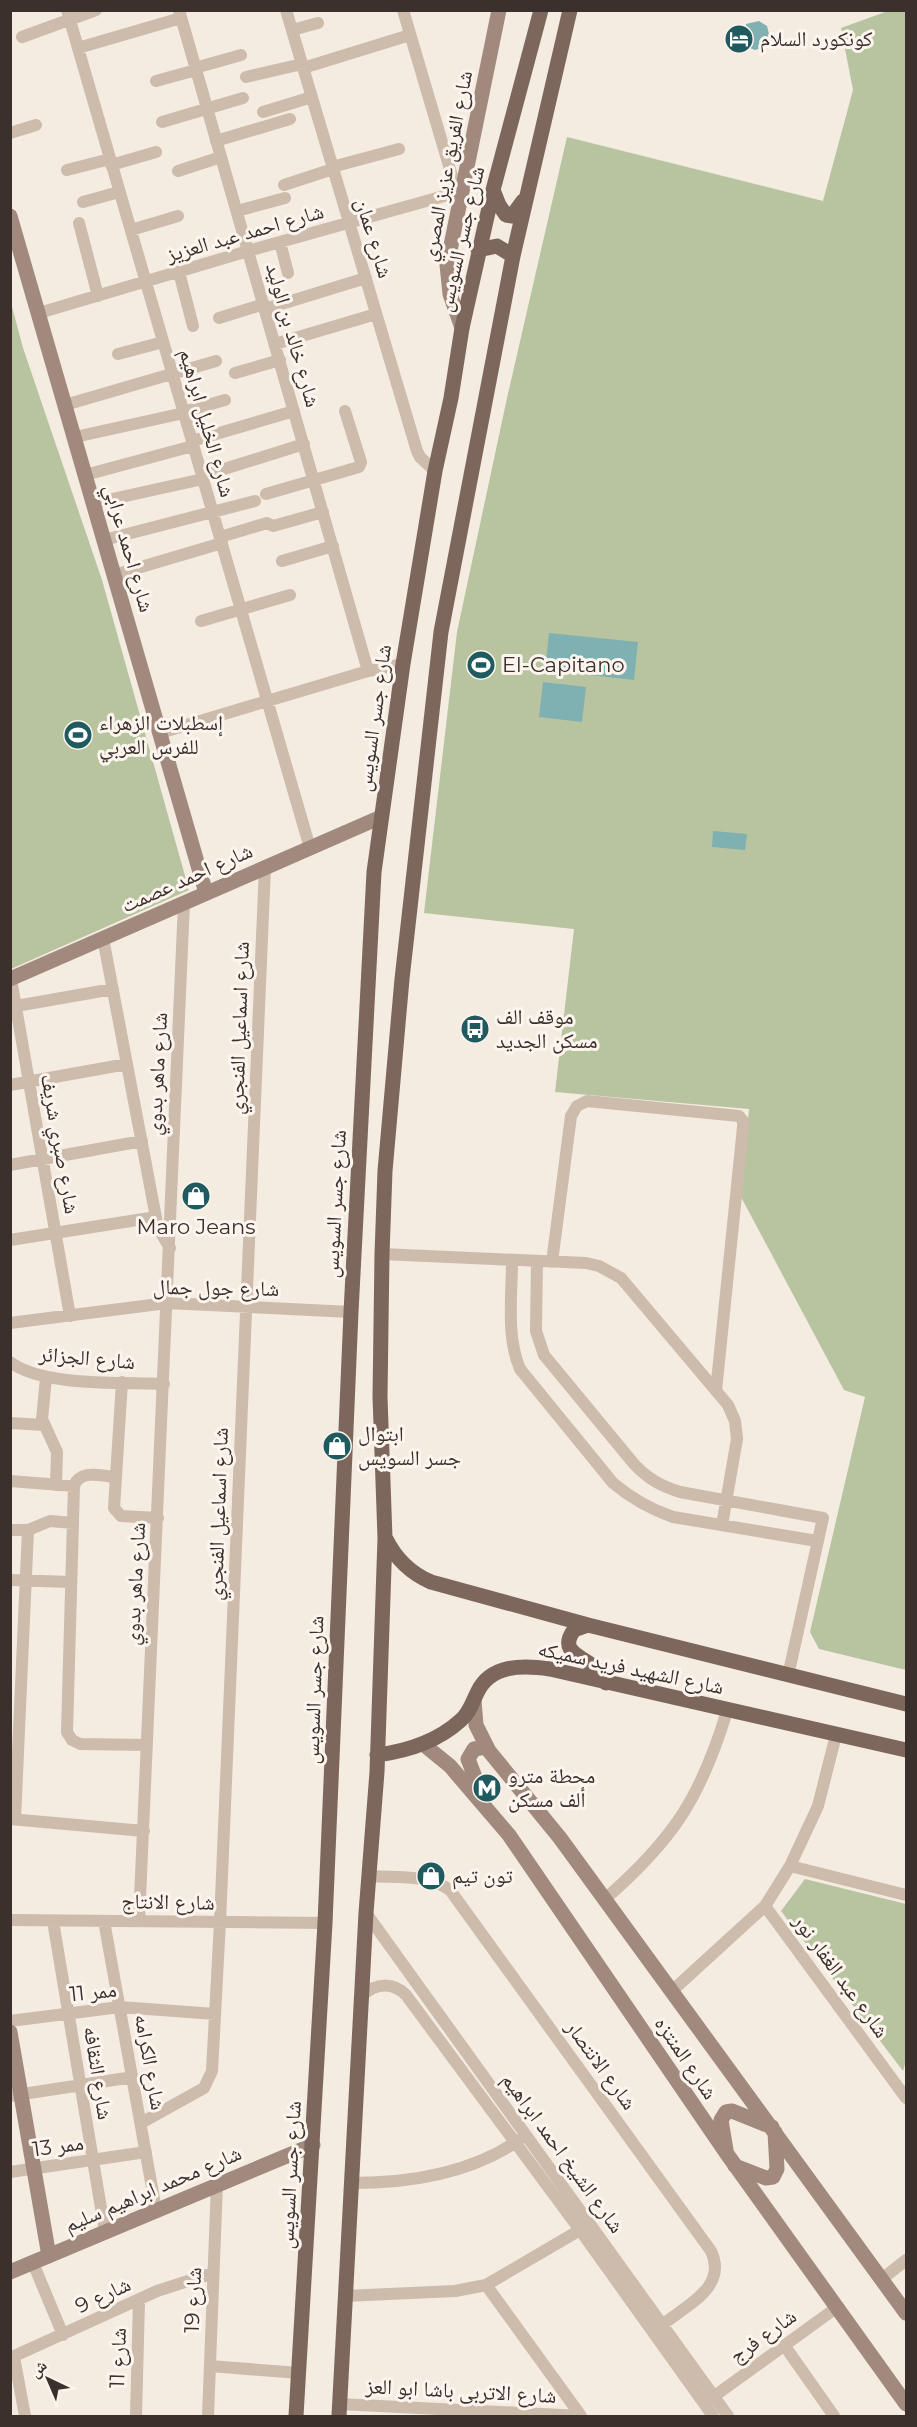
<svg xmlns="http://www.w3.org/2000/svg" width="917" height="2427" font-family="Montserrat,'Noto Naskh Arabic',sans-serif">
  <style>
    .green { fill: #b8c4a0 }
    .water { fill: #7fb0b2 }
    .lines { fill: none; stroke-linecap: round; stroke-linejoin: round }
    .street { stroke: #cdbbac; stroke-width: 12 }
    .secondary { stroke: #a18a7d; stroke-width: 15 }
    .primary { stroke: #7d675c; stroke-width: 15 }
    .labels { text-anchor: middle; stroke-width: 6; stroke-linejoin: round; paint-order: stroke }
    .poi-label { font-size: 21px; fill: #3b302b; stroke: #fbf5ee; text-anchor: start }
    .street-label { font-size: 21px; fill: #3b302b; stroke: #fbf5ee }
  </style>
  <rect width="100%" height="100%" fill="#f4ebe1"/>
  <!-- green -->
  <path class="green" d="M888,11H906V1670L819,1649L810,1632L865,1397L844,1390L741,1197L749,1109L555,1092L574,929L424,913L457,632L507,398L567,137L823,201L853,90L841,28Z
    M10,299L23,348L102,580L189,890L11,969Z
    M805,1879L906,1904V2061L903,2071L781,1911Z"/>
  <!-- water -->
  <path class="water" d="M759,21L767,26L770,38L765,47L755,50L745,46L742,40L747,33L746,24Z
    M549,633L638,642L634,680L545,670Z
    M543,682L586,687L582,722L539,717Z
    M713,831L747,834L745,850L712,847Z"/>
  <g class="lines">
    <!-- street -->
    <path class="street" d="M67,10L310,848
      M179,10L368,671
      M286,10L417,451L420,457L435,471
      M403,10L452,176L463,187
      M292,30L318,23
      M22,37L96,10
      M78,48L181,18
      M195,68L241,55
      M303,68L410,35
      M246,77L302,64
      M156,81L196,70
      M263,112L312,97
      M162,122L243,98
      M10,133L36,125
      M216,141L290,119
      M111,165L156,152
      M332,167L399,149
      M67,170L110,159
      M178,171L221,157
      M284,185L333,169
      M83,202L119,192
      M237,211L285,198
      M79,223L98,296
      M131,230L178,216
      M280,242L288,273
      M179,272L193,326
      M265,309L366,278
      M39,313L248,251L462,191
      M219,318L264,304
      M275,344L376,314
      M118,354L163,342
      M235,373L280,360
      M65,405L216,361
      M183,412L225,400
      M75,437L184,413
      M192,441L294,411
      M85,475L193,446
      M202,476L304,444
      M266,494L359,467L361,462L345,411
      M94,503L203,479
      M220,537L267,523L273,526L323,512
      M104,540L255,501
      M282,561L333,546
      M114,575L222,543
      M201,621L290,595
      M160,733L368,671L403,664
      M103,938L158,1228L170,1248
      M11,979L70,1316
      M16,1006L113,989
      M10,1085L127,1064
      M10,1165L142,1141
      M10,1240L156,1217
      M382,1254L586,1263L599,1266L621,1278L728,1405L735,1421L737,1439L722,1525
      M512,1260C512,1296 506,1336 520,1369L613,1483C632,1499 650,1509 673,1517L817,1541
      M537,1261L536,1331L544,1355L634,1464C648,1479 661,1486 680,1492L823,1518L788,1676
      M552,1262L571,1116L577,1106L587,1101L739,1116L743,1121V1127L716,1391
      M10,1323L167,1303L351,1312
      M10,1362C43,1387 122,1382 164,1384
      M46,1378L42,1419L57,1452L56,1485
      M122,1382L114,1508L121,1516L158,1518
      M10,1423L44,1425
      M116,1477C101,1476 80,1469 74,1486L67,1732L72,1740L80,1744L147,1745
      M10,1481L74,1486
      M10,1530H28L50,1521L73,1523
      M10,1580L71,1582
      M10,1819L144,1831
      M15,1819L28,1530
      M790,1866L906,1895
      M370,1876C396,1878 427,1874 450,1890L711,2251C728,2287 687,2305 662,2325
      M605,1899C673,1840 701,1797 727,1711
      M765,1906L906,2098
      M366,1913L728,2416
      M10,1920L325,1923
      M53,1921L105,2232
      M104,1921L156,2210
      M139,1921L184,903
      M673,1990L765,1906L790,1866L818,1806L836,1735
      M363,1995C376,1983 393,1982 406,1995L580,2230L713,2416
      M10,2021L120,2007L215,2014
      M10,2096L133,2077
      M141,2123L204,2088L212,2071L220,1922L265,867
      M10,2172L146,2152
      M352,2183C410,2183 470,2174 519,2140
      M33,2263L63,2335
      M882,2279L906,2260
      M486,2285L581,2416
      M345,2296L455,2291L486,2285L580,2230
      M784,2345L834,2416
      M14,2357L25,2416
      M10,2358L157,2291L213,2273
      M210,2366L299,2373
      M713,2397L836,2308
      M339,2404L581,2416
      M136,2416L139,2301
      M208,2416L217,2184"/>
    <!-- secondary -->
    <path class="secondary" d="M10,216L206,893
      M462,328L450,294L447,265L499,10
      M10,979L381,817
      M474,1700L476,1725L489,1751L560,1838L906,2313
      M423,1744L450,1766L509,1835L727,2154L906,2404
      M483,1798L468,1759L474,1749L486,1747
      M10,2032L49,2256
      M726,2150L721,2120L726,2112L732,2111L772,2127
      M735,2166L766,2178L773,2177L777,2169L775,2132
      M10,2272L313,2145"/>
    <!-- primary -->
    <path class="primary" d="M493,190L499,205L506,215L512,216L523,201
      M478,250L497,246L513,256
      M386,1539C396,1559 410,1573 431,1582L588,1625L906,1704
      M588,1625L574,1630C558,1652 582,1656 594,1667C600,1671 603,1677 606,1683
      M377,1755C408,1751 438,1741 461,1720C470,1712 472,1703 477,1693C490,1664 523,1665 550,1669L906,1750
      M296,2416L325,1923L351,1312L374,872L403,664L435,471L451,398L462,328L493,190L541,10
      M339,2416L366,1913L377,1772L385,1538L380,1397L382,1254L385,1171L402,979L441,632L513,256L570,10"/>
  </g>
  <!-- icons -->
  <defs>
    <g id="hotel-disc" transform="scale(1.5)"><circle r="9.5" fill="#1f5a5e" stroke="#fbf5ee"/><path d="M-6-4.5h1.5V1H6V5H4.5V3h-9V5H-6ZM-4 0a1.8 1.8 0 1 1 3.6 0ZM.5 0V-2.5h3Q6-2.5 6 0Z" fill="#fff"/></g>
    <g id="stadium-disc" transform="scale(1.5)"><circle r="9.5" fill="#1f5a5e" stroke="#fbf5ee"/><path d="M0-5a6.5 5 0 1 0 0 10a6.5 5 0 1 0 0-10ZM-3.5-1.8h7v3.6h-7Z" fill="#fff"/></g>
    <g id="bus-disc" transform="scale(1.5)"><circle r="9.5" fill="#1f5a5e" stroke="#fbf5ee"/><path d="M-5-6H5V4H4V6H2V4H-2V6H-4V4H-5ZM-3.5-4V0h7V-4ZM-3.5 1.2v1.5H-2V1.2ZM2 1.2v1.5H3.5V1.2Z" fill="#fff"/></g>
    <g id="shop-disc" transform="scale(1.5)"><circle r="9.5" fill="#1f5a5e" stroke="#fbf5ee"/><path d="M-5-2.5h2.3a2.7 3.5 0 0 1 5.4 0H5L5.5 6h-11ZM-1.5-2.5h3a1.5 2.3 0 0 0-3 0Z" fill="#fff"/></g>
    <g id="metro-disc" transform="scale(1.5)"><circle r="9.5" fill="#1f5a5e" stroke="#fbf5ee"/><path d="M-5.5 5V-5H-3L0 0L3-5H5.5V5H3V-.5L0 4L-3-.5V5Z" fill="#fff"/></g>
  </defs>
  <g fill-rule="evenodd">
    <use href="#hotel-disc" x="739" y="39"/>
    <use href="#stadium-disc" x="481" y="665"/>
    <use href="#stadium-disc" x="78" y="735"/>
    <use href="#bus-disc" x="475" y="1029"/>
    <use href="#shop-disc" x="196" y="1196"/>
    <use href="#shop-disc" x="337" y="1446"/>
    <use href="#metro-disc" x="487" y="1788"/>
    <use href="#shop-disc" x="431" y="1876"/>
  </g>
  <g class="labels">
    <!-- poi labels -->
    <g class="poi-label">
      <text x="760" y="46">كونكورد السلام</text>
      <text x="502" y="672">El-Capitano</text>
      <text x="99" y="730">إسطبلات الزهراء<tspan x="99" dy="24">للفرس العربي</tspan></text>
      <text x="496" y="1024">موقف الف<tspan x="496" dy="24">مسكن الجديد</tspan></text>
      <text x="196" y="1234" text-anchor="middle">Maro Jeans</text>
      <text x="358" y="1441">ابتوال<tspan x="358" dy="24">جسر السويس</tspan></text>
      <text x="508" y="1783">محطة مترو<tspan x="508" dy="24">ألف مسكن</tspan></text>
      <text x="452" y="1883">تون تيم</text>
    </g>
    <!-- street labels -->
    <g class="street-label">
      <text transform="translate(447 166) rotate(-79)" y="7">شارع الفريق عزيز المصري</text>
      <text transform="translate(245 233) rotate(-16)" y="7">شارع احمد عبد العزيز</text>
      <text transform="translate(374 238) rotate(73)" y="7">شارع عمان</text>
      <text transform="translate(461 239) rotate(-77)" y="7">شارع جسر السويس</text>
      <text transform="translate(293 335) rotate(74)" y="7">شارع خالد بن الوليد</text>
      <text transform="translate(207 423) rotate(74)" y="7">شارع الخليل ابراهيم</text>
      <text transform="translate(129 548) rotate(74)" y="7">شارع احمد عرابي</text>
      <text transform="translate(374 718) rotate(-82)" y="7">شارع جسر السويس</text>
      <text transform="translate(187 878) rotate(-24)" y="7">شارع احمد عصمت</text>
      <text transform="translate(239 1028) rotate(-88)" y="7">شارع اسماعيل الفنجري</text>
      <text transform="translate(157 1074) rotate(-87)" y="7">شارع ماهر بدوي</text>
      <text transform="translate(60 1144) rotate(80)" y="7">شارع صبري شريف</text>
      <text transform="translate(335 1204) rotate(-87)" y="7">شارع جسر السويس</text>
      <text transform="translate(216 1288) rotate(1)" y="7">شارع جول جمال</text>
      <text transform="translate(87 1358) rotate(5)" y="7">شارع الجزائر</text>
      <text transform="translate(218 1514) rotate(-88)" y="7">شارع اسماعيل الفنجري</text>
      <text transform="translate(135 1584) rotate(-87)" y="7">شارع ماهر بدوي</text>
      <text transform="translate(631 1668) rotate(12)" y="7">شارع الشهيد فريد سميكه</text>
      <text transform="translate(314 1690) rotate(-88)" y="7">شارع جسر السويس</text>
      <text transform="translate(168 1902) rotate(1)" y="7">شارع الانتاج</text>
      <text transform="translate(841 1976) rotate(54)" y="7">شارع عبد الغفار نور</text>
      <text transform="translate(93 1992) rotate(-6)" y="7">ممر 11</text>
      <text transform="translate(686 2058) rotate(56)" y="7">شارع المنتزه</text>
      <text transform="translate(150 2062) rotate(80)" y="7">شارع الكرامه</text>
      <text transform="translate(601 2065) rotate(54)" y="7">شارع الانتصار</text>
      <text transform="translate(98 2073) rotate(81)" y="7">شارع الثقافه</text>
      <text transform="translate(58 2146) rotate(-8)" y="7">ممر 13</text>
      <text transform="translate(563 2153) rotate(54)" y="7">شارع الشيخ احمد ابراهيم</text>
      <text transform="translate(290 2175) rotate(-87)" y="7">شارع جسر السويس</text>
      <text transform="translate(153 2189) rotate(-23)" y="7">شارع محمد ابراهيم سليم</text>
      <text transform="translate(103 2295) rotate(-25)" y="7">شارع 9</text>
      <text transform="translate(193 2300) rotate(-88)" y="7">شارع 19</text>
      <text transform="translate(763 2336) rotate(-36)" y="7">شارع فرج</text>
      <text transform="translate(118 2358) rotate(-88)" y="7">شارع 11</text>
      <text transform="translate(461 2391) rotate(3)" y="7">شارع الاتربى باشا ابو العز</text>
    </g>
  </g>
  <!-- border -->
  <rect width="917" height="2427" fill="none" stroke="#3b302b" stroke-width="24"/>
  <!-- north arrow -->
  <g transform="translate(48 2379) rotate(316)" stroke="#fbf5ee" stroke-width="4.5" paint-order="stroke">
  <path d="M0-4.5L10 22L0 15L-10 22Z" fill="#3b302b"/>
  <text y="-9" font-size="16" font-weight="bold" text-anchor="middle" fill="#3b302b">ش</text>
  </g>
</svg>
